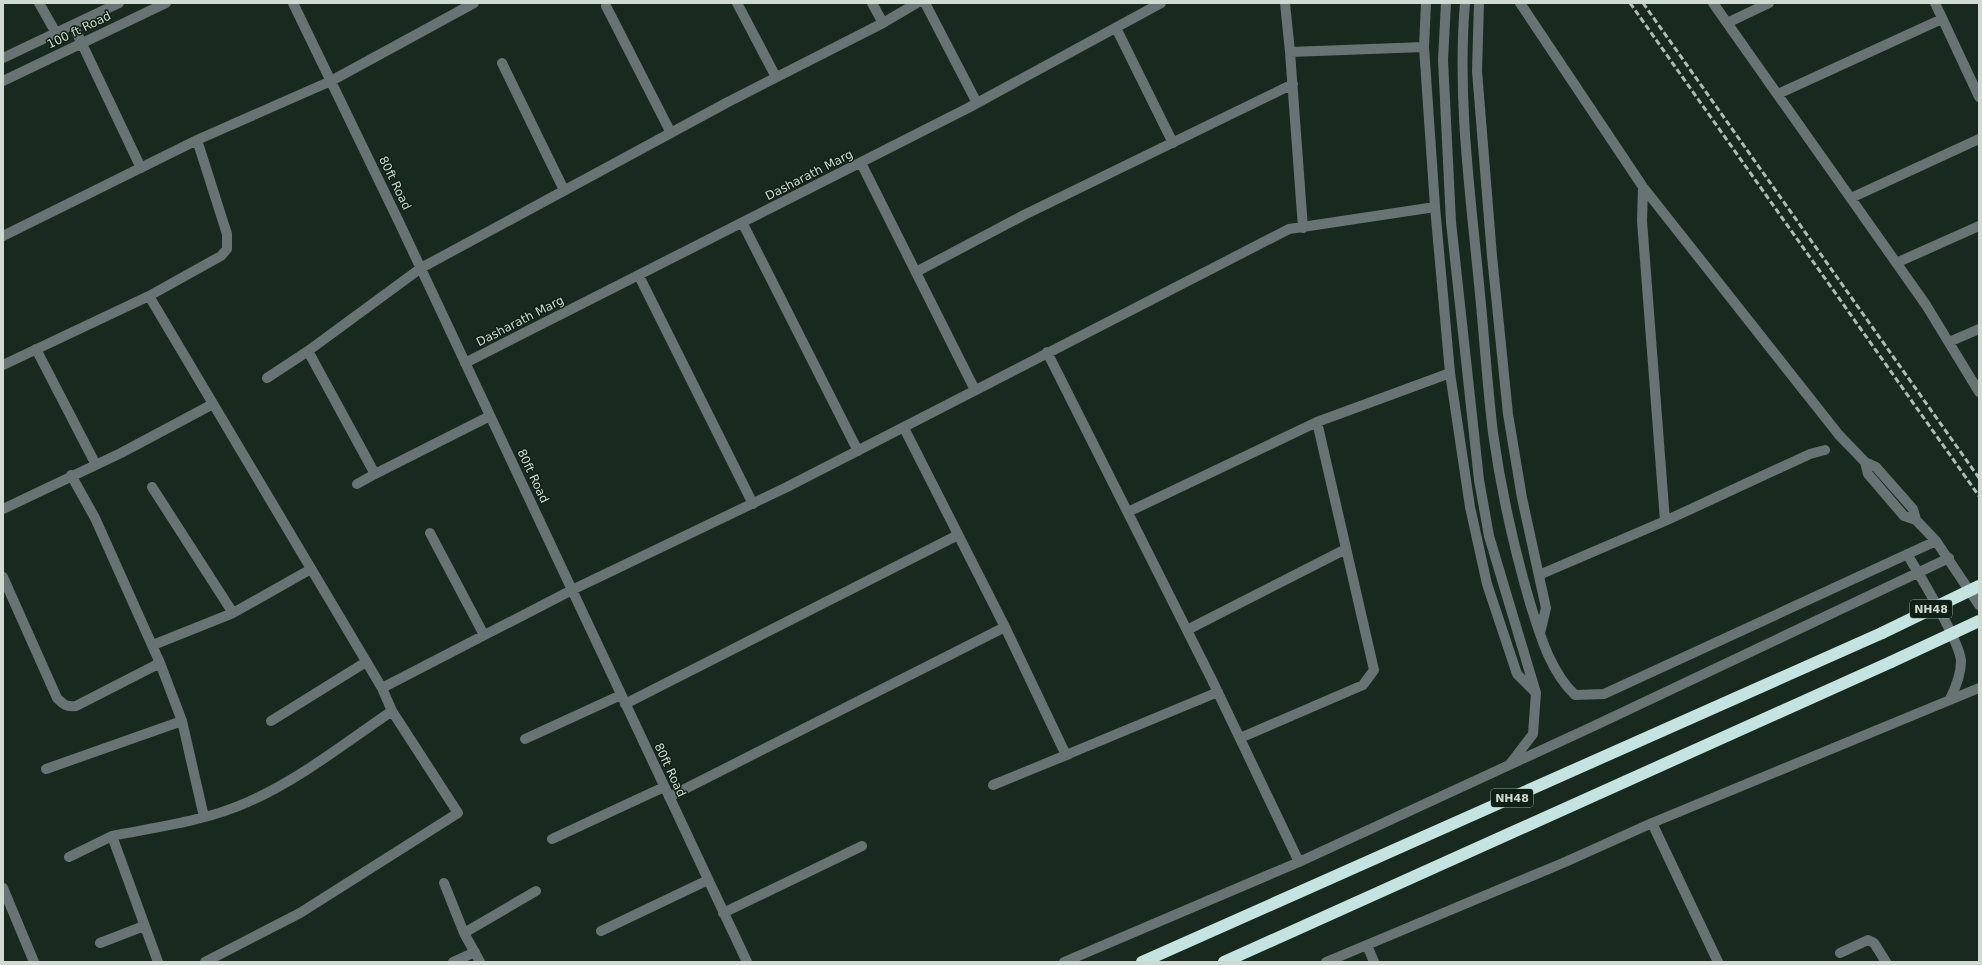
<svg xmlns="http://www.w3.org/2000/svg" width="1982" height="965" font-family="'DejaVu Sans',sans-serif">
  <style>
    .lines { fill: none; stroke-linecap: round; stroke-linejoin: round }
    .minor { stroke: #687473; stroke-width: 10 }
    .highway { stroke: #c5e4e0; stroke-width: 12 }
    .rail { stroke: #afbcb3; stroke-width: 3; stroke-dasharray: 6 3; stroke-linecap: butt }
    .highway-bridge { stroke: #c5e4e0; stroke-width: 12 }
    .labels { text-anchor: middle; stroke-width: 3; stroke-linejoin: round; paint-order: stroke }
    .shield { fill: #0f2116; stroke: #95a29a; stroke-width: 1 }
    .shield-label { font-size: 11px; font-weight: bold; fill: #cedad2 }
    .street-label { font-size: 12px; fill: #cedad2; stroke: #0f2116 }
  </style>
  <rect width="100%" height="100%" fill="#182a1f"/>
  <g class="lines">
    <!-- minor -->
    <path class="minor" d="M39,3L56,33
      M293,3L399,222L747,962
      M737,3L776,77
      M872,3L883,23
      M925,3L977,103
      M1285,3L1290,52L1303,228
      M1426,3L1424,47L1435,207L1450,373L1470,507L1487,584L1517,674L1535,692
      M1446,3L1443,60L1451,222L1479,480L1489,536L1536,693L1533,734L1510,764
      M1465,3C1457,96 1470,191 1479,284C1484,333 1487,383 1493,433C1501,490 1514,548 1530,603C1540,635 1550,671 1575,695L1604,694L1936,541
      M1479,3L1477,71L1492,256L1508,414L1522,498L1546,608L1540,633
      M1520,3L1643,187L1839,435L1865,462L1876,467L1913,509L1916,520L1936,541L1979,605
      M1713,3L1926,305L1979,392
      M1935,3L1979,97
      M606,6L671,133
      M1727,23L1769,3
      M73,25L141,168
      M1116,28L1173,143
      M1290,52L1424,47
      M3,58L119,3
      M502,63L564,190
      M3,81L166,3
      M1778,94L1942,19
      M861,163L975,390
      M1643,187L1642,221L1665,521
      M1851,198L1979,139
      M743,224L858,451
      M3,236L197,140L331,81L474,3
      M1896,263L1979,226
      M916,272L1024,215L1293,84
      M639,276L753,504
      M149,296L382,688L392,711L458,813L300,913L205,962
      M1949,342L1979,329
      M36,349L95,463
      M1047,352L1211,678L1299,862
      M465,363L968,108L1161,3
      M3,365L149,296L221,256L227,249V234L197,140
      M267,378L308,351
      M490,416L375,474L308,351L421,268L728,102L883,23L917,3
      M904,428L1005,627L1066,755L1218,692
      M1865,462L1868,474L1904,516L1916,520
      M71,475L95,518L160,663L182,721L204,817
      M357,484L375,474
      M152,487L233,613
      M3,509L121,453L213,404
      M1128,512L1317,422L1450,373
      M430,533L484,635
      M1907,554C1919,574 1960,641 1961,661C1961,675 1956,687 1950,699
      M1539,575L1665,521L1810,454L1825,450
      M3,577L57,698C64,705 66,707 76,706L160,663
      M1187,630L1346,549
      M153,645L233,613L311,569
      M382,688L572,590L787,487L1289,229L1435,207
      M625,704L958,535
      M271,721L366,662
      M1240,738L1363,685L1374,670L1317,422
      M525,739L621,695
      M46,769L182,721
      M993,785L1069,754
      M669,797L1005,627
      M1652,823L1718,962
      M552,839L664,787
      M69,857L112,836
      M444,883L464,933L480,962
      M3,888L34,962
      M723,913L862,846
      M601,931L708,880
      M464,933L536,891
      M100,943L144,926
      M1367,945L1374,962
      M1840,953L1868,940L1874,943L1886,962
      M158,962L112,836C157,827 206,821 248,802C300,779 345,743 392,711
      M453,962L475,952
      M1064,962L1299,862L1596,725L1949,558
      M1326,962L1563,863L1652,823L1979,688"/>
    <!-- highway -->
    <path class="highway" d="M1142,962L1882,633
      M1224,962L1891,662"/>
    <!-- rail -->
    <path class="rail" d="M1630,3L1979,496
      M1643,3L1979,478"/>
    <!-- highway-bridge -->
    <path class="highway-bridge" d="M1882,633L1979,586
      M1891,662L1979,621"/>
  </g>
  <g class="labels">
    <!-- shield labels -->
    <g class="shield">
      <rect x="1910" y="600" width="42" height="18" rx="3"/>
      <rect x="1491" y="789" width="42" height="18" rx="3"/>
    </g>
    <g class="shield-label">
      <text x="1931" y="613">NH48</text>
      <text x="1512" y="802">NH48</text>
    </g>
    <!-- street labels -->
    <g class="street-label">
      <text transform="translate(79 30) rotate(-26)" y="4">100 ft Road</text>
      <text transform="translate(809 175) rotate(-27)" y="4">Dasharath Marg</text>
      <text transform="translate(395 183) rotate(64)" y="4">80ft Road</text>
      <text transform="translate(520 321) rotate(-27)" y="4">Dasharath Marg</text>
      <text transform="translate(533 476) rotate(65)" y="4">80ft Road</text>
      <text transform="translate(670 770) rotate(65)" y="4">80ft Road</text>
    </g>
  </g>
  <!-- border -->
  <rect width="1982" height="965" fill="none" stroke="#cedad2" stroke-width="8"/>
</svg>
